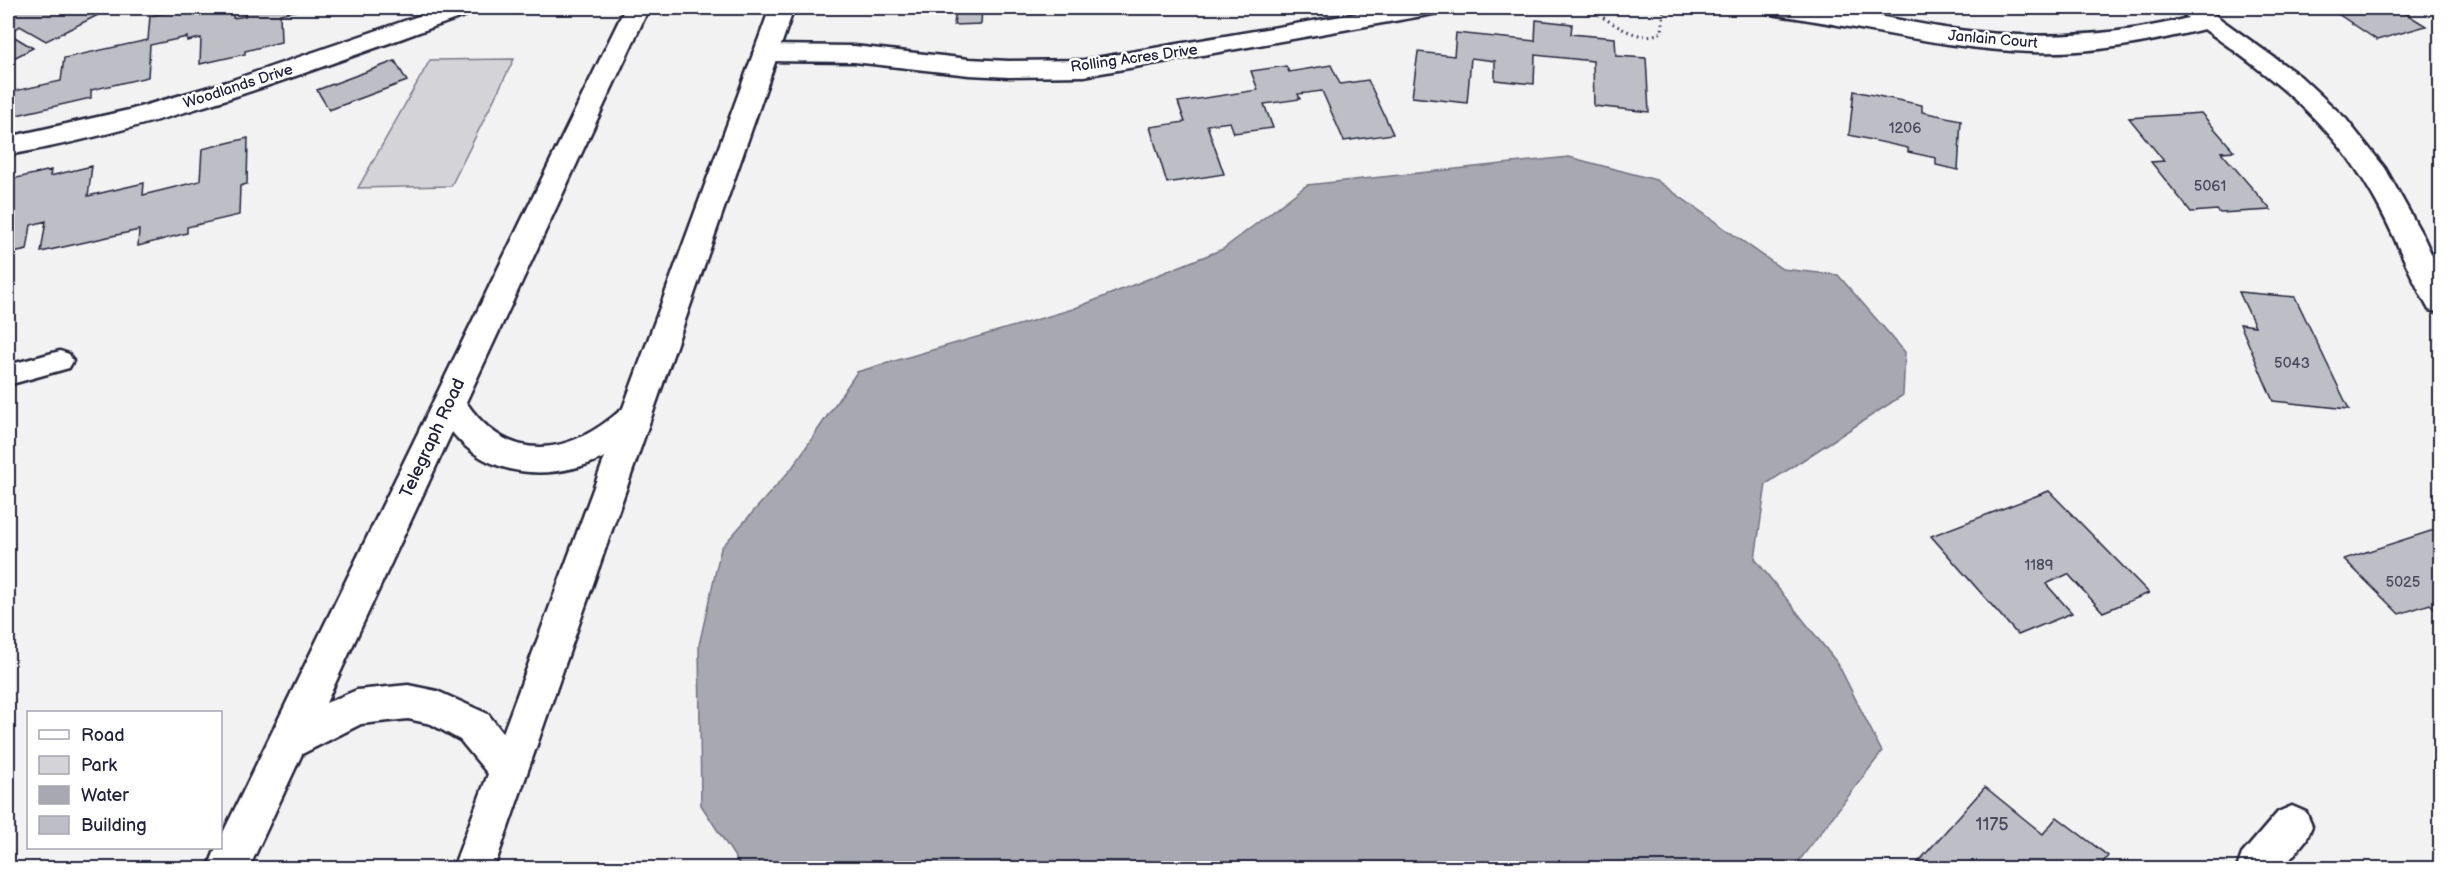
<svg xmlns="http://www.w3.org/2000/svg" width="2448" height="876" font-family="'Balsamiq Sans',sans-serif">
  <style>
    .green { fill: #d3d3d8; stroke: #7a7a8a; stroke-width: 1.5 }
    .water { fill: #a8a8b2; stroke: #727282; stroke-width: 1.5 }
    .building { fill: #bebec6; stroke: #22223b; stroke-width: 1.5 }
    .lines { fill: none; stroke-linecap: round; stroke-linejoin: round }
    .service-casing { stroke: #22223b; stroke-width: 5 }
    .minor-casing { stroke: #22223b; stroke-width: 5 }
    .trunk-casing { stroke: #22223b; stroke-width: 5 }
    .path { stroke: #22223b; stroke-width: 3; stroke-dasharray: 1.5 4; stroke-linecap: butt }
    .service { fill: #fff; fill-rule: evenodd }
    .minor { fill: #fff; fill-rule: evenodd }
    .trunk { fill: #fff; fill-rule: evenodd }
    .labels { text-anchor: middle; stroke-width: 5; stroke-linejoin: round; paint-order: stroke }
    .far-street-label { font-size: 15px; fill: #22223b; stroke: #fff }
    .number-label { font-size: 15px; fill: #49495e }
    .street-label { font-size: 18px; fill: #22223b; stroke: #fff }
    .near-number-label { font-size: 18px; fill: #49495e }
  </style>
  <rect width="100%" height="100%" fill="#f2f2f3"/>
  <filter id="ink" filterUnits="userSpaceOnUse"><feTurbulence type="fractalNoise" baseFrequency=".0167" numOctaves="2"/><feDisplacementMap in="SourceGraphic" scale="12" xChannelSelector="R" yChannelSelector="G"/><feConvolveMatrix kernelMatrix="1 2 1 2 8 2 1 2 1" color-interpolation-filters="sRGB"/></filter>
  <g filter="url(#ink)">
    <!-- green -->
    <path class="green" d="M514,59L451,186L358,188L430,60Z"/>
    <!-- water -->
    <path class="water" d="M1569,157L1656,180L1782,269L1838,275L1905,352L1903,395L1766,484L1755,559L1838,664L1882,752L1799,861L1782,868H742L701,805L699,645L721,548L792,468L857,372L1073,309L1223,249L1307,185Z"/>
    <!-- building -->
    <path class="building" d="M8,8H112L46,41L20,26L8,33Z
      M189,8H233V18L245,16V8H308L280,14L281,42L245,51V54L200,64L201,38L187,41V37L150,45L148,77L91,90V98L8,117L10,92L61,81L64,58L148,40L150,16Z
      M956,8H982L981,24L954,25Z
      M2329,8H2397L2426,26L2377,40Z
      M1536,20L1572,24L1571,34L1615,38L1616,56L1646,58L1649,112L1594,106L1593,61L1535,55L1534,84L1495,80V61L1471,58L1467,103L1412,97L1418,52L1454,56L1456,33L1535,41Z
      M8,33L33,48L8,61Z
      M395,61L407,81L329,110L317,90Z
      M1331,65L1340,84L1368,80L1393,134L1344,141L1322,91L1298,94L1300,99L1264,104L1273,128L1234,133L1230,122L1207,125L1224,174L1167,183L1150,127L1185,122L1178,102L1258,90L1251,71L1286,66L1289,72Z
      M1854,91L1922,105V112L1961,120L1958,170L1936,165V158L1908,152V148L1849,135Z
      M2201,113L2234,151L2221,152L2271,210L2220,213L2217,210L2191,212L2151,162L2164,161L2129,118Z
      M248,138L247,184L240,186L239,215L187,227V233L138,246L139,230L41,252L46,221L31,225L27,250L8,254V180L51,170L50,176L92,166L88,196L144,183L143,195L200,181L202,149Z
      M2239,292L2295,297L2349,409L2273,401L2240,324L2255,326Z
      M2049,491L2149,593L2103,612L2068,574L2046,584L2072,613L2018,635L1931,536Z
      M2440,528V614L2430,604L2399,614L2344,559Z
      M1985,787L2043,834L2057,817L2108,856L2099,868H1913Z"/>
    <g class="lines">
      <!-- service casing -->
      <g class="service-casing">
        <path id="service" d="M60,351L69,354L73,361L69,368L8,385V365Z"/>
      </g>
      <!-- minor casing -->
      <g class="minor-casing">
        <path id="minor" d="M442,8H476L473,13C320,67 168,127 8,155V137L129,110L227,82Z
          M1389,8H1440L1437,13L1428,15L1084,76L1009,77L969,75L854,62L766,61L757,59L753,53L757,47L766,45L854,46L969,59L1009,61L1084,60Z
          M1765,8C1827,1 1890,20 1951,29C2031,40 2109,38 2188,18L2177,8H2205L2300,76L2346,119L2385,168L2424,238L2440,273V313L2429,310C2407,271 2393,229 2370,191C2331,122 2268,74 2204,29C2148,43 2090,54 2031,52C1946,49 1862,27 1777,15L1768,13Z
          M2292,806L2306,812L2312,826L2306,840L2283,868H2237L2242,854L2278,812Z"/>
      </g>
      <!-- trunk casing -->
      <g class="trunk-casing">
        <path id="trunk" d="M625,8H649L466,402C510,467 571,455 623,408L770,8H794L494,868H453L488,774L460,740L431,724L408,719L361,724L302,754L249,868H208L216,848H220V839ZM452,432C490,480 554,481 605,457L503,733L488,714L437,691L408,685L357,690L326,703Z"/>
      </g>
      <!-- path -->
      <path class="path" d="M1594,12C1615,24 1638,44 1662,32L1664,8"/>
      <!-- service -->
      <use href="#service" class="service"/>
      <!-- minor -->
      <use href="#minor" class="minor"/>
      <!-- trunk -->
      <use href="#trunk" class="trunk"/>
    </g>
  </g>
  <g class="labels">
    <!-- far-street labels -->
    <g class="far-street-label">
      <text transform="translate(1993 39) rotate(5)" y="5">Janlain Court</text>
      <text transform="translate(1134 58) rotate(-8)" y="5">Rolling Acres Drive</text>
      <text transform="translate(238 86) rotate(-18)" y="5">Woodlands Drive</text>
    </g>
    <!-- number labels -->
    <g class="number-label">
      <text x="1905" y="133">1206</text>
      <text x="2210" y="191">5061</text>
      <text x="2292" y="368">5043</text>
      <text x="2039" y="570">1189</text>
      <text x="2403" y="587">5025</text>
    </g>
    <!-- street labels -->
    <g class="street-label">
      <text transform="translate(432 438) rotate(-65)" y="6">Telegraph Road</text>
    </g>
    <!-- near-number labels -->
    <g class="near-number-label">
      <text x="1992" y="830">1175</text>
    </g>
  </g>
  <!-- margin -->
  <rect width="2448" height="876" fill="none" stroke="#fff" stroke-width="30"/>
  <rect x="15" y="15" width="2418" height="846" fill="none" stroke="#22223b" stroke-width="2" filter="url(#ink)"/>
  <!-- legend -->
  <rect x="27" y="711" width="195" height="138" fill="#ffffff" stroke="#a7a7b1" stroke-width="1.5"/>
  <rect x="39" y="730" width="30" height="9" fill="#ffffff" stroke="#a7a7b1" stroke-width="1.5"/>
  <text x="81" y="741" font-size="18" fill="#22223b">Road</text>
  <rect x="39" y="756" width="30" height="18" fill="#d3d3d8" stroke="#a7a7b1" stroke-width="1.5"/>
  <text x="81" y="771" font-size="18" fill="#22223b">Park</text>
  <rect x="39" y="786" width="30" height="18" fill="#a8a8b2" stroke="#a7a7b1" stroke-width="1.5"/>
  <text x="81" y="801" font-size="18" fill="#22223b">Water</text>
  <rect x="39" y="816" width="30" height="18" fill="#bebec6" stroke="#a7a7b1" stroke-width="1.5"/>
  <text x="81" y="831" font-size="18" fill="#22223b">Building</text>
</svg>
